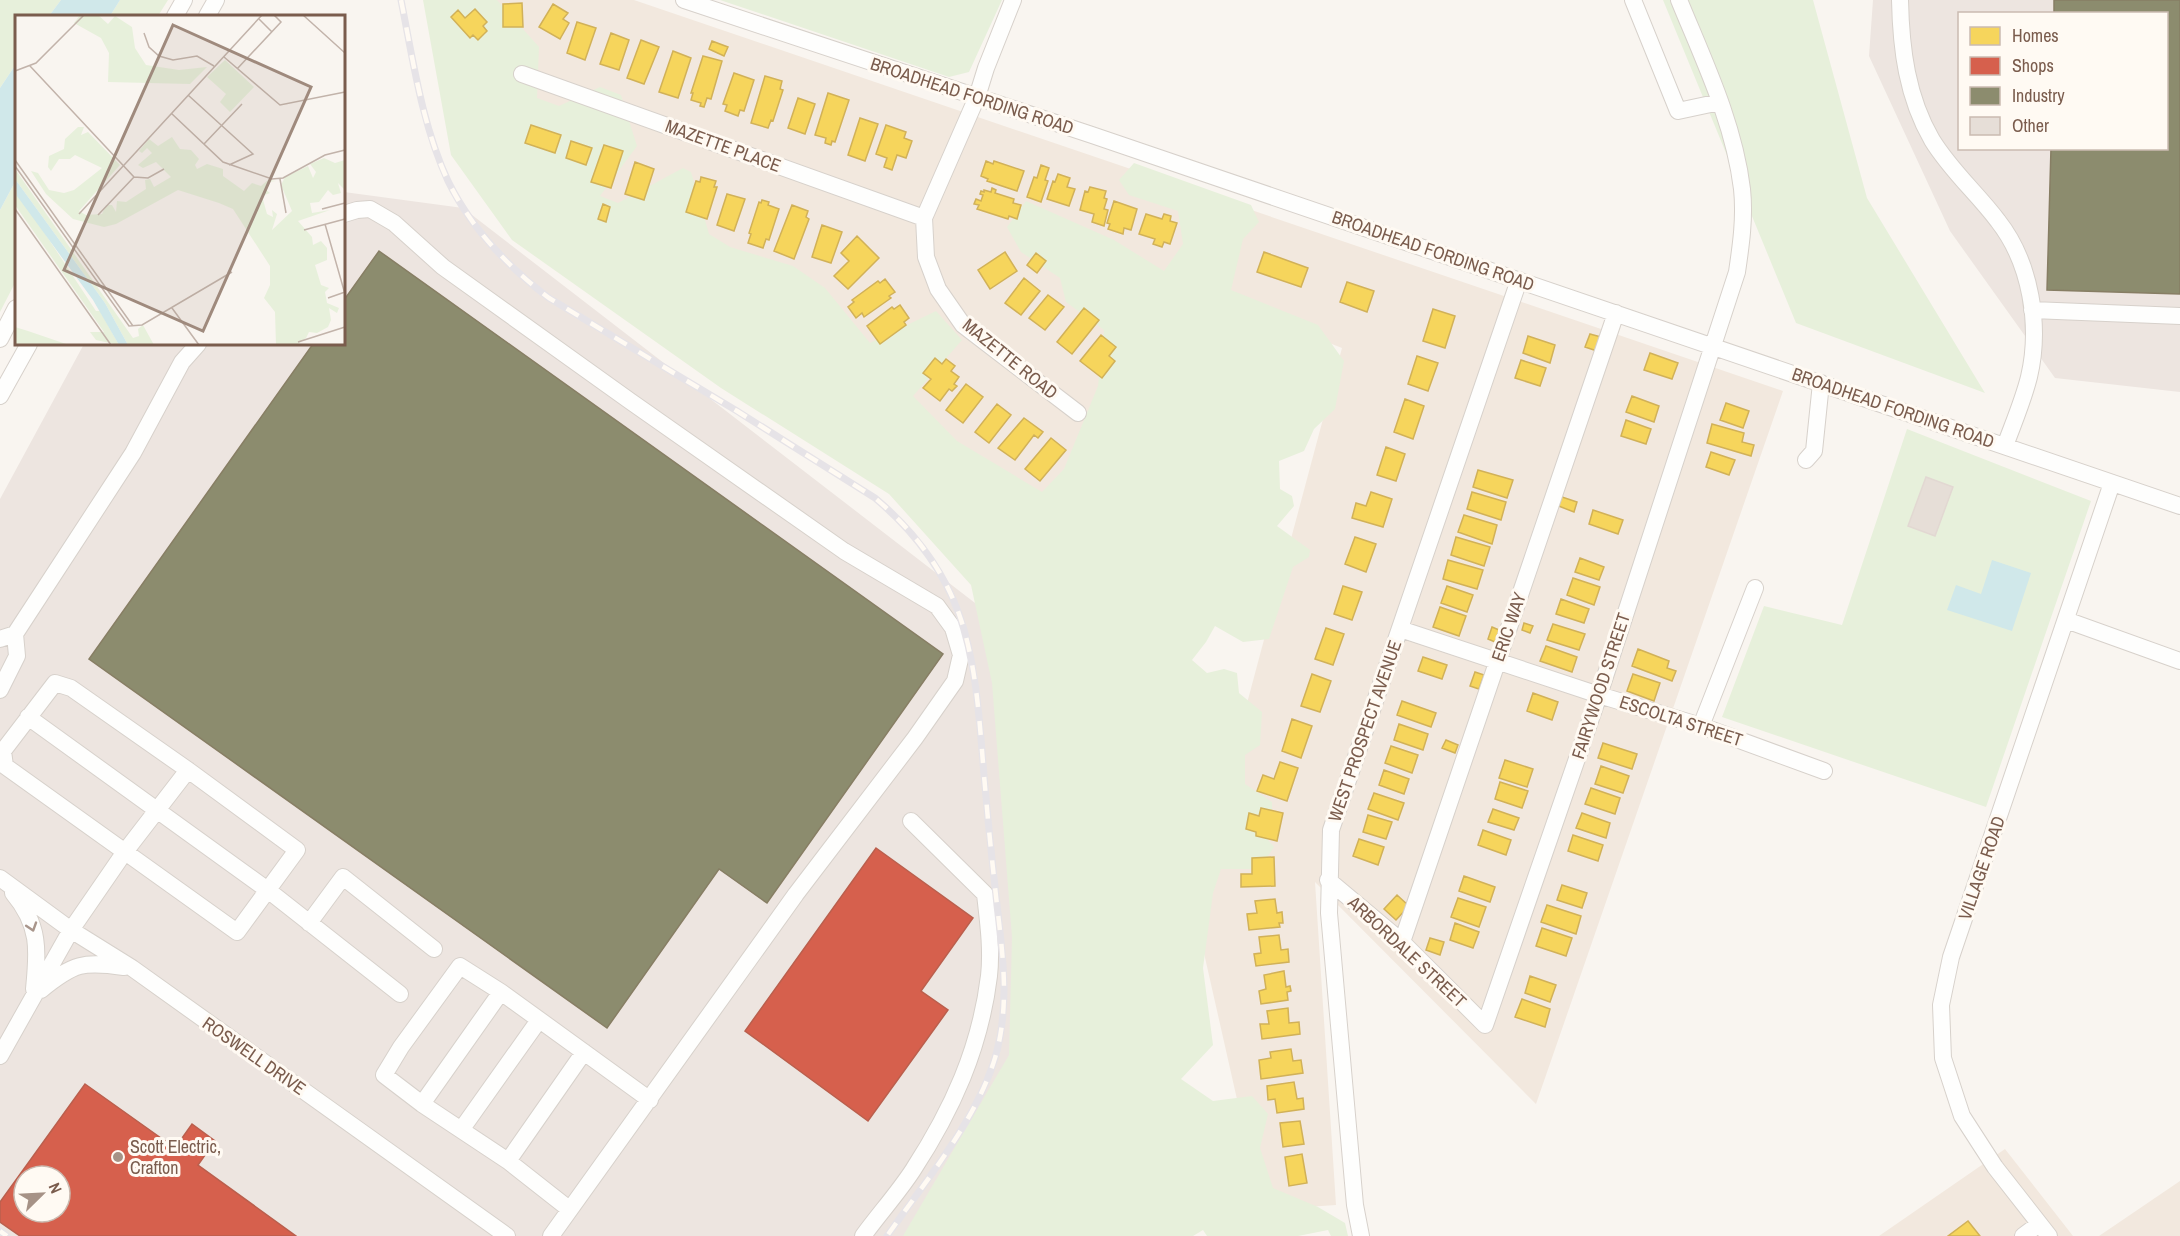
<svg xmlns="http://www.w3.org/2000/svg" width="2180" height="1236" font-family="'Archivo Narrow',sans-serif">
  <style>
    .residential { fill: #f2e8de }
    .industrial { fill: #ede5e0; fill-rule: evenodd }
    .green { fill: #e7f0db }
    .water { fill: #d0e8ea }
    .homes { fill: #f6d55c; stroke: #d1b158; stroke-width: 1.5 }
    .shops { fill: #d6604d; stroke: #ba5f4d; stroke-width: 1.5; fill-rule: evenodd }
    .industry { fill: #8c8c6e; stroke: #877e64; stroke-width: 1.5 }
    .building { fill: #e6ded7; stroke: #e2d8d2; stroke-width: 1.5 }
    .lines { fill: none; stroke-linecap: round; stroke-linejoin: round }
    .minor-casing { stroke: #d7d1cb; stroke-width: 18 }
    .minor { stroke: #fefefd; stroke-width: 16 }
    .rail-casing { stroke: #e6e3e7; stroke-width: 7 }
    .rail { stroke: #fffaf3; stroke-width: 4.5; stroke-dasharray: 14; stroke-linecap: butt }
    .oneway { stroke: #a8958b }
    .poi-dot { fill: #a69286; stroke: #fffaf3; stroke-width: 2 }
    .labels { text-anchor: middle; stroke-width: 6; stroke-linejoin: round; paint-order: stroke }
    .street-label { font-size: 18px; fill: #7a5c4d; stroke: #fffaf3 }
    .poi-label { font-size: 18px; fill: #7a5c4d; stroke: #fffaf3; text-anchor: start }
    .inset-road { fill: none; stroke: #c2b3aa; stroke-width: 1.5 }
    .view { fill: #9f8a7d; fill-opacity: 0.15; stroke: #9f8a7d; stroke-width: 3 }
    .inset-edge { fill: none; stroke: #7a5c4d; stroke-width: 3 }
  </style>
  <rect width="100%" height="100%" fill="#f9f5f0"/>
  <!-- residential -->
  <path class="residential" d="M442,0H634L1783,391L1536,1104L1315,882L1336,1205L1262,1210L1192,900L1242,722L1342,348L1033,226L1141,330L1069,520L601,238Z
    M2005,1149L2073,1236H1879Z
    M2180,1181V1236H2099Z"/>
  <!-- industrial -->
  <path class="industrial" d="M1873,0H2180V392L2055,378L1950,231L1869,56ZM1960,14H2166V148H1960Z
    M344,192L463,208L988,613L1052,1035L925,1236H0V499L84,344H344ZM24,1176H60V1212H24Z"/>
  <!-- green -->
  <path class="green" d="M0,0H61L49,16H16V64L0,88Z
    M120,0H168L158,16H110Z
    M423,0H497L539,47L537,98L559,106L600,87L621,95L637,146L600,196L618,203L683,168L691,172L709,234L730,247L793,266L825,288L870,343L936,311L962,340L913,396L957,441L1042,492L1064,469L1098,386L1104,330L1066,302L1060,278L1021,252L1007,227L1026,201L1114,240L1164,271L1183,244L1178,211L1129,195L1119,180L1134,163L1251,205L1259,222L1243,239L1231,290L1318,325L1344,361L1335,409L1314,429L1304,451L1279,461L1280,489L1292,496L1294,506L1277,526L1310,550L1309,557L1293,567L1269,639L1243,642L1215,626L1206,642L1192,660L1207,673L1224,669L1237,673L1239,693L1262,712L1260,745L1245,755V784L1272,802V814L1256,826L1274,847L1259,869H1221L1213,893L1203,968L1213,1045L1181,1079L1213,1101L1252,1096L1268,1114L1260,1148L1273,1188L1318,1207L1345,1223L1348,1236H1331L1328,1230L1298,1236H1207L1203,1230L1193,1236H903L1009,1055L1012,937L992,683L971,585L889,494L721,388L512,240L451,155Z
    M720,0H1002L969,72L949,77Z
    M1663,0H1813L1867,198L1985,393L1796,323Z
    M16,180V281L0,312V210Z
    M1907,429L2091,501L1986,807L1722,717L1764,606L1842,625Z"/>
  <!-- water -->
  <path class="water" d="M61,0H120L110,16H49Z
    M16,64V180L0,210V88Z
    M1992,560L2031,573L2012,631L1947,610L1956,585L1981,594Z"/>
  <!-- homes -->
  <path class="homes" d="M522,3L523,27H503V4Z
    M553,4L568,13L563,19L569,23L560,39L539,27Z
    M475,9L487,22L483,26L487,31L478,40L473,35L470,38L451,17L458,10L465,18Z
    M577,22L596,28L585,60L567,53Z
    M611,33L629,40L619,70L600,64Z
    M641,40L659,47L644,84L627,78Z
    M712,41L728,47L724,56L709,49Z
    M673,51L691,58L678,98L659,92Z
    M703,56L722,61L711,99L707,98L704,107L700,106L701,103L691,100L693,93H691Z
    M734,73L754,80L744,111L740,110L738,116L725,111L727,105L723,104Z
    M765,76L782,81L780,89L783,90L773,121L771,120L768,128L751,123Z
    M828,93L849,100L835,142L832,141L831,145L825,143L826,138L815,135Z
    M798,98L815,104L805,134L788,128Z
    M860,118L878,124L865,161L848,155Z
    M531,125L561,135L555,153L525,143Z
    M886,125L906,132L904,138L912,141L906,158L897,155L892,170L884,167L887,158L876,154Z
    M571,141L592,148L586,165L566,158Z
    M604,145L623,151L611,188L591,182Z
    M986,161L993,164L994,161L1024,171L1017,191L987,181L988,179L981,176Z
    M635,162L654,169L644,200L625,194Z
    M1041,165L1049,168L1045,180L1048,181L1041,202L1027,197L1034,177L1037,178Z
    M1058,174L1070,178L1067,187L1075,189L1069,206L1047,199L1053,181L1055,182Z
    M701,177L716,181L714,187H717L707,219L686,212L696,181L700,182Z
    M1090,187L1106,191L1104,198L1107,199L1104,209L1108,210L1104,226L1092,222L1094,214L1080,210L1085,191L1088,192Z
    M992,188L996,190L995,193L1014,199L1013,203L1021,205L1017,219L1009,216L1008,219L977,209L979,205L974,204L976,199L981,201L983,195L980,194L981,191L984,192V190L991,192Z
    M727,194L745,199L734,231L717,225Z
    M762,200L769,202L768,205L779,209L769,240L766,239L763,248L748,243L751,234L749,233L759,202L761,203Z
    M1114,201L1137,209L1131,230L1124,228L1123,234L1108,229L1110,224L1107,223Z
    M603,204L610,207L606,222L598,219Z
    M792,205L808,211L806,217L809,219L794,259L774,251Z
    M1146,214L1162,219L1164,214L1171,216L1170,221L1177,223L1170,244L1164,242L1162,247L1153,244L1155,239L1139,234Z
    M822,225L842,232L831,263L812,257Z
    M857,236L879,258L848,289L834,276L849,261L841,253Z
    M1005,252L1017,271L990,289L978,270Z
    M1264,252L1308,268L1301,287L1257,272Z
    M1036,253L1046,261L1037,273L1027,265Z
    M1024,278L1040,291L1021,315L1005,303Z
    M885,279L895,292L889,296L891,298L864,317L862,313L856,318L848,307L854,302L852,300L878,281L880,283Z
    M1347,282L1374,291L1367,312L1340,302Z
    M1048,295L1064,307L1045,330L1029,318Z
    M900,305L909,318L904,322L906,325L880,344L867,326L892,307L894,309Z
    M1084,308L1099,320L1072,354L1057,342Z
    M1433,309L1455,316L1445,348L1423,341Z
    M1590,334L1601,337L1597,351L1585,347Z
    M1101,335L1116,347L1109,356L1115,361L1102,378L1080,361Z
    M1528,336L1555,345L1550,363L1523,353Z
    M1650,353L1678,363L1672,379L1644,370Z
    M1417,356L1438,363L1428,391L1408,384Z
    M935,358L942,364L946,359L955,366L951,371L959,377L954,384L957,386L952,391L949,389L940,401L923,388L931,379L923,373Z
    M1521,360L1546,368L1540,386L1515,378Z
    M966,384L983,397L963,423L946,410Z
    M1632,396L1659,406L1654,422L1626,412Z
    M1405,399L1424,406L1413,439L1394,432Z
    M1726,403L1749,411L1743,428L1720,420Z
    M997,404L1011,415L989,443L975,432Z
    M1024,418L1043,432L1038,438L1034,435L1015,460L998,448Z
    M1626,420L1651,429L1646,444L1621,436Z
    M1712,424L1744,433L1742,442L1754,445L1751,456L1707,443Z
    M1051,438L1066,450L1040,481L1025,469Z
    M1386,447L1405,454L1396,481L1377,475Z
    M1711,452L1735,460L1729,475L1706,467Z
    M1478,470L1513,480L1507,498L1473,487Z
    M1371,492L1392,499L1383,527L1352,518L1356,503L1366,506Z
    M1472,492L1506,502L1501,520L1467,509Z
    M1559,496L1577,502L1574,512L1556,505Z
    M1593,510L1623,520L1618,534L1589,524Z
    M1464,515L1497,525L1492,544L1458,532Z
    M1355,537L1376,544L1366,572L1345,564Z
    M1456,537L1490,547L1484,566L1451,555Z
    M1580,558L1604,567L1599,580L1575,572Z
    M1448,560L1483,570L1477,589L1443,579Z
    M1573,578L1600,587L1594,605L1567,595Z
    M1343,586L1362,592L1352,620L1334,614Z
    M1447,586L1473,595L1467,612L1441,603Z
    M1561,599L1589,609L1584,623L1556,614Z
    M1440,607L1466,616L1459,636L1433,627Z
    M1524,623L1533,626L1530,633L1522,630Z
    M1553,624L1585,634L1579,650L1547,640Z
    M1492,627L1499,630L1495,642L1488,639Z
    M1326,628L1344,634L1333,665L1315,659Z
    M1546,646L1577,657L1572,672L1540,661Z
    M1638,649L1669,661L1667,668L1676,671L1672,681L1632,666Z
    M1423,657L1447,665L1442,679L1418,671Z
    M1475,672L1484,675L1479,689L1470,686Z
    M1312,674L1331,681L1320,712L1301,706Z
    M1633,674L1660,683L1654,701L1627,691Z
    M1533,693L1558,702L1552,720L1527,711Z
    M1402,701L1436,713L1431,727L1397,715Z
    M1292,719L1312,726L1301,758L1282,751Z
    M1399,724L1428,734L1423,750L1394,740Z
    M1446,740L1458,745L1455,753L1442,748Z
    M1603,743L1637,754L1632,769L1598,758Z
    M1391,746L1418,755L1412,773L1385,763Z
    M1505,760L1533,769L1527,787L1499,778Z
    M1280,762L1298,768L1287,801L1257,791L1263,775L1274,779Z
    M1601,766L1629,776L1623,793L1595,784Z
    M1384,770L1409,779L1404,794L1379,785Z
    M1500,782L1528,791L1522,808L1495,799Z
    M1591,788L1620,798L1615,814L1585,804Z
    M1374,793L1404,803L1398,820L1368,809Z
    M1261,808L1283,813L1277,841L1256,836V832L1246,829L1249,813L1259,816Z
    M1493,809L1519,818L1514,830L1488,822Z
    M1582,813L1610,823L1606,838L1576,828Z
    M1368,815L1392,822L1386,839L1363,832Z
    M1483,830L1511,840L1506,855L1478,845Z
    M1573,835L1603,845L1598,861L1568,851Z
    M1359,839L1384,847L1378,865L1353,856Z
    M1274,857L1275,886L1241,887V874H1252V858Z
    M1464,876L1495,887L1490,902L1459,891Z
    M1562,885L1587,893L1582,908L1557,900Z
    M1397,895L1409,906L1396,920L1384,909Z
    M1458,898L1486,907L1479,927L1451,917Z
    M1275,899L1277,913L1282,912L1283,923H1279L1280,927L1249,930L1247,914L1257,913L1255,901Z
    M1547,905L1581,916L1576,934L1541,922Z
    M1455,923L1479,932L1473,948L1450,940Z
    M1542,928L1572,938L1566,956L1536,946Z
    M1279,935L1281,950L1288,949L1289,962L1256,966L1254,954L1261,953L1259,937Z
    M1430,938L1444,942L1440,955L1426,950Z
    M1284,971L1286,987L1290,986L1291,991L1287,992L1288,1000L1261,1004L1259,991L1266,989L1264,975Z
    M1530,976L1556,985L1550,1002L1525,993Z
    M1522,999L1550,1009L1545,1027L1515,1017Z
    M1288,1008L1289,1023L1299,1022L1300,1034L1262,1039L1260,1024H1269L1267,1011Z
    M1291,1049L1293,1061L1301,1060L1303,1073L1261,1079L1259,1060L1271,1058L1270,1052Z
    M1294,1082L1297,1099L1303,1098L1304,1109L1277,1113L1275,1099L1268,1100L1267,1086Z
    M1300,1121L1304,1144L1283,1147L1280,1123Z
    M1302,1154L1307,1183L1289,1186L1285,1157Z
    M1968,1221L1980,1236H1948Z"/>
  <!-- shops -->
  <path class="shops" d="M876,848L973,918L921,991L948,1010L868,1121L745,1031Z
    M85,1084L175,1148L192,1124L215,1141L198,1165L296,1236H20L0,1222V1202ZM24,1176H60V1212H24Z"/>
  <!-- industry -->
  <path class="industry" d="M2054,0H2180V294L2047,290L2051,148H2166V14H2054Z
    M379,251L943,654L767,903L719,869L607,1028L89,659L313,344H344V300Z"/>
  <!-- building -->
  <path class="building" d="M1926,477L1953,487L1935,536L1908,526Z"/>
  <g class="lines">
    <!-- minor casing -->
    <g class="minor-casing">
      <path id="minor" d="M684,0L1092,135L2180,506
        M1013,0L986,68L977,97L924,218L926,257L938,289L963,325L1078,413
        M1633,0L1678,111L1720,102
        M1900,0C1901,49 1907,97 1932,140C1951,171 1977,193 1998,221C2031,263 2041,326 2029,377C2023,401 2013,424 2005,446
        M175,16L184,0
        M207,16L216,0
        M522,74L924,218
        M344,214L357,210L370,209L394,223L443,267L630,401L844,551L937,606L953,628L961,655L955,681L915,738L796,894L551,1236
        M2032,310L2180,316
        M0,339L16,308
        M0,396L29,344
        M1806,460L1814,451L1821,383
        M2066,620L2180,661
        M1400,629L1599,695L1701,726L1824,771
        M0,639L15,634L133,453L182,362L198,344
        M55,683L71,688L188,770L297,850L237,932L5,766L3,751Z
        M0,690L17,656L15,634
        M28,717L269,891L400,994
        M1701,726L1755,588
        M0,878L71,930L132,968L507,1236
        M1328,880L1402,942L1485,1025L1599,695L1737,272C1741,245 1745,217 1742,189C1734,123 1704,61 1679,0
        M13,893C40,925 38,950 34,989
        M309,923L343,877L434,949
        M1402,942L1616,313
        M41,990C74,963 83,961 124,967
        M0,1056L71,930L124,853L188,770
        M422,1104L501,992
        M461,1130L539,1020
        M508,1161L584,1052
        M569,1209L508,1161L422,1104L384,1075L401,1047L460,966L501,992L650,1100
        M863,1236C879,1214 898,1193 913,1170C952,1110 980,1049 989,976C992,949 988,921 985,894L911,821
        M1361,1236L1355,1205L1329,913L1331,830L1519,280
        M2023,1236L2039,1224
        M2049,1236L1995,1167L1962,1116L1943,1058L1941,1005L1951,957L2112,483"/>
    </g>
    <!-- minor -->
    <use href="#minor" class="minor"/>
    <!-- rail casing -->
    <g class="rail-casing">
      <path id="rail" d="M401,0C413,60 422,125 448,181C471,228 507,266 549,298L737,411L875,498C913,530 942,567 959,614C979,670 980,738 986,797C989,833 993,869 997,905C1003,957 1010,1007 995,1058C976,1121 924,1183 887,1236
        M0,1231L7,1236"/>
    </g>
    <!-- rail -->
    <use href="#rail" class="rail"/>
  </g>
  <!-- one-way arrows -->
  <defs><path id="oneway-chevron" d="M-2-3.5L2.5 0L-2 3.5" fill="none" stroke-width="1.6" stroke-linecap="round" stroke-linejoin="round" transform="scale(1.5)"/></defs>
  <use class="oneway" href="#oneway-chevron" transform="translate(32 927) rotate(72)"/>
  <!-- markers -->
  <circle class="poi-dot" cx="118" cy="1157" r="6"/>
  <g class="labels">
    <!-- street labels -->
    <g class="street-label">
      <text transform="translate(972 96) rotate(18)" y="6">BROADHEAD FORDING ROAD</text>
      <text transform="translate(723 146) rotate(20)" y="6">MAZETTE PLACE</text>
      <text transform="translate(1433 251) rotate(19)" y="6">BROADHEAD FORDING ROAD</text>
      <text transform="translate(1010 359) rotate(39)" y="6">MAZETTE ROAD</text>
      <text transform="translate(1893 408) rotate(19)" y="6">BROADHEAD FORDING ROAD</text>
      <text transform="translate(1509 627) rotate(-71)" y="6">ERIC WAY</text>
      <text transform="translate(1601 686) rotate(-72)" y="6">FAIRYWOOD STREET</text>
      <text transform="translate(1681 721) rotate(18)" y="6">ESCOLTA STREET</text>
      <text transform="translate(1365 731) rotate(-71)" y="6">WEST PROSPECT AVENUE</text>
      <text transform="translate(1982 868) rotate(-71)" y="6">VILLAGE ROAD</text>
      <text transform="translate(1407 952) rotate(43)" y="6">ARBORDALE STREET</text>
      <text transform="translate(254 1056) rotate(35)" y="6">ROSWELL DRIVE</text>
    </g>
    <!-- poi labels -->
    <g class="poi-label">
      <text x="130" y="1153">Scott Electric,<tspan x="130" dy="21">Crafton</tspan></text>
    </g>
  </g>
  <!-- overview -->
  <g transform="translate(15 15)">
    <rect width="330" height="330" fill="#f9f5f0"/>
    <path d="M65,0H83L93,9L100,1L117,12L120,33L131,50L164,55L192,52L175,69L93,67L94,38L86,23L59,8ZM210,45L239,72L215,97L205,87L211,79L192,62ZM63,112H69L66,120L73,117L105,150L64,196L71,200L87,199L91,190H97L101,197L102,186L111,187L131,174L130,165L135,164L139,172L156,162L141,147L128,153L123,150L137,138L132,133L127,138L124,136L134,124L143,131L157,122L165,134L176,135L184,144L180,150L182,154L192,149L208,154V161L229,176L237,168L246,171L253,165L261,166L253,167L251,175L255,178L247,181L252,199L258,202L257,195L262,199L257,215L277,196L266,170L270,162L293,151L298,163L301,157L295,149L309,143L320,148L330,145V175L323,168L326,178L318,180L313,175L304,187L295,188L297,198L315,195L283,206L297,222L298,230L306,226L312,233V245L300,250L306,270L314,273L310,277L312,288L324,293L322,298L314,293L316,305L313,312L302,318L294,317L291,323L282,330H261L260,297L249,283L255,270V251L218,194L204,188L163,175L101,209L89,212L58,204L31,179L16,156L23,158L34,175L49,178L59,175L87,153L60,140L55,144H44L36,156L33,152L34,141L49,134L50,124ZM0,154L118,323L124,321L123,314L128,310L139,330H113L90,288L0,164ZM0,173L81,296H85L104,330L81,325L75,317H89L0,190ZM0,312L13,316L54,330H0Z" fill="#e7f0db"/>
    <path d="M0,164L90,288L113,330H104L78,285L2,181Z" fill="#d0e8ea"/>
    <path class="inset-road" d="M288,0L330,38M244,4L257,17M129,18L134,32L144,41L158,45L182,41L199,51M209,42L265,90L330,77M15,51L119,162L133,163L149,154M222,54L266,7L259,0M0,56L21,48L69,0M173,80L238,139L214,150M156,98L208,147L257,164L268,163L310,140L330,135M189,129L227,89M0,145L118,311M0,151L114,311L127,310L217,257M265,164L271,198M0,194L96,330M307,194L330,188M64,199L247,0M83,200L119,162M310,209L330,279M289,215L330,204M313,283L330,277M157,293L184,330M283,327L330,312"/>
    <path class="view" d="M158,10L296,72L188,316L49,255Z"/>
    <rect width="330" height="330" class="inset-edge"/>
  </g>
  <!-- legend -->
  <rect x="1958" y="12" width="210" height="138" fill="#fffaf3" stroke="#cabbb1" stroke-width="1.5"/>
  <rect x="1970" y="27" width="30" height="18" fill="#f6d55c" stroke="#cabbb1" stroke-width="1.5"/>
  <text x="2012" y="42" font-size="18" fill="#7a5c4d">Homes</text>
  <rect x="1970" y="57" width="30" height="18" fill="#d6604d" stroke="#cabbb1" stroke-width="1.5"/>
  <text x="2012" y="72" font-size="18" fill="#7a5c4d">Shops</text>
  <rect x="1970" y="87" width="30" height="18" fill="#8c8c6e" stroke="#cabbb1" stroke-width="1.5"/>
  <text x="2012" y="102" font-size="18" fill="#7a5c4d">Industry</text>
  <rect x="1970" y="117" width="30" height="18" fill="#e6ded7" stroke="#cabbb1" stroke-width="1.5"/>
  <text x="2012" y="132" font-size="18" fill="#7a5c4d">Other</text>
  <!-- north arrow -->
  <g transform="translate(42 1194) rotate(66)"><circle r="28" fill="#fffaf3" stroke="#cabbb1" stroke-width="1.5"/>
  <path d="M0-4.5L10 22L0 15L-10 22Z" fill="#a69286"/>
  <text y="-9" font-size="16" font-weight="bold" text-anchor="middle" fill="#7a5c4d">N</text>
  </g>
</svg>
